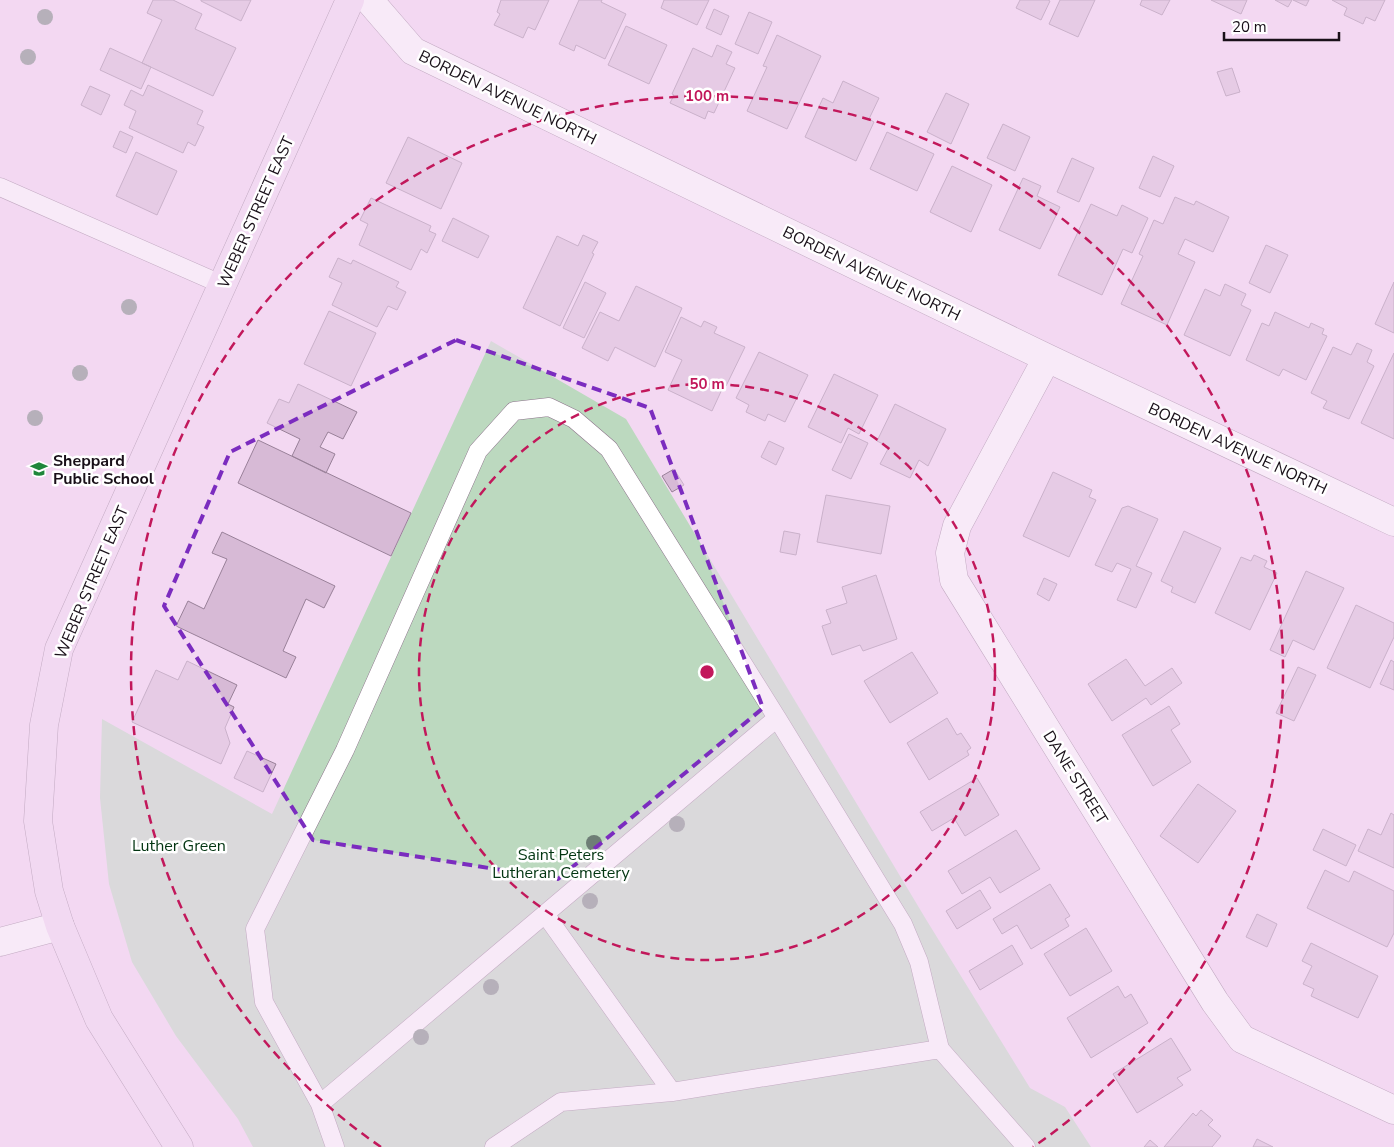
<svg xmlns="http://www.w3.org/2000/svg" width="1394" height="1147" font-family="'Nunito Sans',sans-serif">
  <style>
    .green { fill: #bcd9bf }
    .building { fill: #d7bad6; stroke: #998199 }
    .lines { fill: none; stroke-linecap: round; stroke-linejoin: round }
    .lane-casing { stroke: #8b738a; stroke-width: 19 }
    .street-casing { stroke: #8b738a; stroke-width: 29 }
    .secondary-casing { stroke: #8b738a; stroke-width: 29 }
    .lane { stroke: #fff; stroke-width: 18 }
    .street { stroke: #fff; stroke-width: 28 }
    .secondary { stroke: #f1d9f1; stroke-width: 28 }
    .tree { fill: #6e7e76 }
    .marked { fill: none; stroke: #7b2cbf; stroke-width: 4; stroke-dasharray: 10 6; stroke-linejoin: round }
    .ring { fill: none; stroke: #c2185b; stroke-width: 2.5; stroke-dasharray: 9 6 }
    .labels { text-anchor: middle; stroke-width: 5; stroke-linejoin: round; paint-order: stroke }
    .street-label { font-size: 16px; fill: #191019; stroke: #fff }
    .poi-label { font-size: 16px; font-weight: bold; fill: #191019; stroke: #fff; text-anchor: start }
    .park-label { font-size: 16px; fill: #023511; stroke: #fff }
    .centre { fill: #c2185b; stroke: #fff; stroke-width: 2.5 }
    .ring-label { font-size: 15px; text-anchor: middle; font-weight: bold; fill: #c2185b; stroke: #fff; stroke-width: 5; stroke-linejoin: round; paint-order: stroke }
  </style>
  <rect width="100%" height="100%" fill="#f3d8f2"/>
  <!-- green -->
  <path class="green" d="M491,341L626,419L927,921L1030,1088L1065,1107L1091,1147H253L238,1119L176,1036L132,962L109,884L100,798L102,719L272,814Z"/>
  <!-- building -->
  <path class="building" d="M153,0H173L202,14L195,29L236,48L213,96L142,63L162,20L147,13Z
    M201,0H251L241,21L201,1Z
    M501,0H549L535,30L528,27L523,38L494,25L500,14L497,12Z
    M579,0H602L601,2L626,14L605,59L576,45L574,51L559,44Z
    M664,0H709L697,25L661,8Z
    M1020,0H1048L1050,1L1041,20L1016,8Z
    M1060,0H1095L1078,37L1049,24Z
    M1142,0H1170L1162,15L1140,5Z
    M1211,0H1247L1241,14Z
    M1275,0H1292L1288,7Z
    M1293,0H1309L1306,6Z
    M1332,0H1385L1375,21L1366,17L1363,24L1344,15L1347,8Z
    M714,9L729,16L721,35L706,28Z
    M749,12L772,22L758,54L735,44Z
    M626,26L667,45L649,84L608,65Z
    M777,35L821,56L787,129L747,111L767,67L763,66Z
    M717,45L732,52L726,64L735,68L714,113L708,111L705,119L670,103L674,95L672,94L693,48L712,57Z
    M110,48L151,67L141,89L100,70Z
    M1232,68L1240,92L1226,96L1217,72Z
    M843,81L879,98L869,119L874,122L856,161L805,137L823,98L833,103Z
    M148,85L203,111L197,124L204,127L195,146L188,142L183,153L129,128L136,111L124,105L131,90L143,96Z
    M90,86L110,95L101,115L81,105Z
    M946,93L969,104L951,144L927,132Z
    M1003,124L1030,137L1015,171L987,158Z
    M120,131L133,137L126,153L113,147Z
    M887,132L934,154L917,191L870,169Z
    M408,137L462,163L441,209L386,183Z
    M136,152L177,171L157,215L116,196Z
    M1153,156L1174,166L1160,197L1139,188Z
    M1072,158L1094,168L1079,202L1057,192Z
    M952,166L992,185L971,232L930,212Z
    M1023,178L1041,186L1037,196L1060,207L1040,249L999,230Z
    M1175,197L1194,205L1196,201L1229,217L1213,252L1185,239L1178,254L1195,262L1167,325L1121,304L1143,256L1139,254L1154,220L1163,224Z
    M371,198L431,226L429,231L436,234L427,253L421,249L411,270L359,245L368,224L360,220Z
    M1091,204L1117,216L1122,205L1148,218L1132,253L1123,249L1102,295L1058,275Z
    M453,218L489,236L478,258L442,241Z
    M583,235L598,242L592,253L594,254L560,326L523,308L557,236L578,246Z
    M1266,245L1288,255L1270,293L1249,283Z
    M338,258L351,264L353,260L399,282L396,287L406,292L397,310L388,306L377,327L332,305L342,283L329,277Z
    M585,282L606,293L584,338L563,328Z
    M1394,282V333L1375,324Z
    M1225,284L1246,294L1241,305L1251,310L1230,356L1184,335L1205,289L1220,296Z
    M636,286L682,308L655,367L615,347L608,361L582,348L600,312L619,321Z
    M329,311L376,333L351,386L304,364Z
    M1275,312L1309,328L1311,323L1324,329L1322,334L1327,336L1306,380L1283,369L1279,376L1246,360L1262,323L1269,326Z
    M681,317L701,327L704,321L717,327L714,333L745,347L726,386L724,385L712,411L668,390L682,360L665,352Z
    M1357,343L1372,350L1367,362L1374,366L1349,419L1323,408L1327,401L1311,393L1333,347L1351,355Z
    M759,352L808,375L785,422L768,414L765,421L746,412L749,405L736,398Z
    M1394,353V439L1361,423Z
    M834,374L878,395L859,434L848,428L841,443L808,427Z
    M298,384L357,412L343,439L328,432L320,447L335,454L326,473L292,456L300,439L267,423L279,399L289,403Z
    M895,404L946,429L928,466L919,460L910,478L880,464L889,447L877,441Z
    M849,434L868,443L851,479L832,470Z
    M258,440L411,513L391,556L238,483Z
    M769,441L784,448L776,465L761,457Z
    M674,469L684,485L672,492L662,476Z
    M1053,472L1092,490L1089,497L1096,500L1069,557L1023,536Z
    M826,495L890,506L881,554L817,542Z
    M1128,506L1158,519L1136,566L1152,573L1136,608L1117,600L1131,569L1117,563L1112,572L1095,565L1122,508Z
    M784,531L800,534L796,555L780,552Z
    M1184,531L1221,548L1195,603L1171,592L1173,587L1161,581Z
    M222,532L335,586L324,608L306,599L283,651L296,657L286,678L176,626L188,601L204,609L227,559L212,553Z
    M1254,555L1267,561L1264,567L1277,573L1250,630L1215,613L1241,557L1251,561Z
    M1306,571L1344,588L1314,650L1293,640L1285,657L1270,650Z
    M876,575L897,639L863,651L860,645L832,655L822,626L831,623L826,610L847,603L842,587Z
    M1044,578L1057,584L1049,601L1037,594Z
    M1356,605L1394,623V637L1370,688L1327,668Z
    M912,652L938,693L890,723L864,681Z
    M1126,659L1145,686L1172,668L1182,683L1151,705L1146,698L1112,721L1088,684Z
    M1391,660L1394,662V690L1380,684Z
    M187,661L237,685L228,704L234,707L225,728L230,743L221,764L132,722L156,670L178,680Z
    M1298,667L1316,675L1294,721L1276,713Z
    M1169,706L1180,724L1171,730L1191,762L1153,786L1122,735Z
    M947,718L957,735L961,733L971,748L967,751L969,755L929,780L907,743Z
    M247,751L276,764L263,792L234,778Z
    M977,778L999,815L965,836L954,818L932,831L920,812Z
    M1198,784L1236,811L1198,863L1160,836Z
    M1391,813L1394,815V868L1358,851L1368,829L1381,835Z
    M1323,829L1356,845L1346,866L1313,850Z
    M1016,830L1040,869L1000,893L990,877L962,894L948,871Z
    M1325,870L1349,882L1354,871L1394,891V933L1387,947L1307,908Z
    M1050,884L1070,916L1065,919L1069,926L1031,949L1017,925L1002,934L993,919Z
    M980,890L991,908L957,929L946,911Z
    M1257,914L1277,924L1267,947L1246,937Z
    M1086,928L1112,971L1070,996L1044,954Z
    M1311,943L1378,976L1358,1018L1311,996L1314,989L1303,984L1312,966L1302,961Z
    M1012,945L1023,964L980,990L969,971Z
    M1118,986L1125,998L1131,994L1148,1023L1091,1058L1067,1018Z
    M1171,1038L1191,1070L1177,1078L1183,1085L1137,1113L1113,1074Z
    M1201,1110L1213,1120L1208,1125L1221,1136L1212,1147H1164L1193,1113L1196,1116Z
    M1257,1139L1273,1147H1253Z
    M1150,1140L1158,1147H1144Z"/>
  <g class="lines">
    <!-- lane casing -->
    <g class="lane-casing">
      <path id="lane" d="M0,187L223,285
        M777,718L903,924L919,962L940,1049L1026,1147
        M545,914L672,1092
        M320,1104L777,718L609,449L574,419L549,407L514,411L478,451L345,750L255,929L264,1002L320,1104L335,1147
        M494,1147L561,1102L672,1092L940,1049"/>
    </g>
    <!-- street casing -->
    <g class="street-casing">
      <path id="street" d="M369,0L413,51L1047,358L1394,522
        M1047,358L957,526L950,553L954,580L1215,1002L1242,1039L1394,1110
        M0,942L60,926"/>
    </g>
    <!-- secondary casing -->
    <g class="secondary-casing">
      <path id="secondary" d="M179,1147L99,1019L60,926L49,891L38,821L44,725L59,649L350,0"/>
    </g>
    <!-- lane -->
    <use href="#lane" class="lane"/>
    <!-- street -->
    <use href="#street" class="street"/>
    <!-- secondary -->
    <use href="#secondary" class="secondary"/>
  </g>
  <!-- trees -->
  <g class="tree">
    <circle cx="45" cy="17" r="8"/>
    <circle cx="28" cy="57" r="8"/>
    <circle cx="129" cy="307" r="8"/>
    <circle cx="80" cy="373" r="8"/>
    <circle cx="35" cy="418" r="8"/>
    <circle cx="677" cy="824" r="8"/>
    <circle cx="594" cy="843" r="8"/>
    <circle cx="590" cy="901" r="8"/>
    <circle cx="491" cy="987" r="8"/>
    <circle cx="421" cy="1037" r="8"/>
  </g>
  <!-- marked area -->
  <path d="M0 0H1394V1147H0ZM456,340L650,408L763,708L558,879L313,840L164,606L230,452Z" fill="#f3d8f2" fill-opacity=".55" fill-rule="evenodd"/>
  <path class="marked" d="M456,340L650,408L763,708L558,879L313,840L164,606L230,452Z"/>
  <!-- distance rings -->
  <g class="ring">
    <circle cx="707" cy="672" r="288"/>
    <path d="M381 1147A576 576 0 1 1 1033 1147"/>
  </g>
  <!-- icons -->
  <defs>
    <g id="school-bare" transform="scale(1.35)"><path d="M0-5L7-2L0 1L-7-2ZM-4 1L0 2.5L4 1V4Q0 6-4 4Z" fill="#1f863b" stroke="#fff" stroke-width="2.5" paint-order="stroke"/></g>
  </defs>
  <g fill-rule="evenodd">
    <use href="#school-bare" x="39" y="469"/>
  </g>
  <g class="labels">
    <!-- street labels -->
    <g class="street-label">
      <text transform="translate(508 97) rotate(26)" y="6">BORDEN AVENUE NORTH</text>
      <text transform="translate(255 212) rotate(-66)" y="6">WEBER STREET EAST</text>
      <text transform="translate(872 273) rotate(26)" y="6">BORDEN AVENUE NORTH</text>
      <text transform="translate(1238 448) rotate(25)" y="6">BORDEN AVENUE NORTH</text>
      <text transform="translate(91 582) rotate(-67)" y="6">WEBER STREET EAST</text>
      <text transform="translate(1076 777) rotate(58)" y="6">DANE STREET</text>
    </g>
    <!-- poi labels -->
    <g class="poi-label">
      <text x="53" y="466">Sheppard<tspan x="53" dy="18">Public School</tspan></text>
    </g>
    <!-- park labels -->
    <g class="park-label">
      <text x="179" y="851">Luther Green</text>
      <text x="561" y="860">Saint Peters<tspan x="561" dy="18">Lutheran Cemetery</tspan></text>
    </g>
  </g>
  <circle cx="707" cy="672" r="8" class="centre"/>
  <g class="ring-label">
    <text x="707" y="101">100 m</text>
    <text x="707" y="389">50 m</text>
  </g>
  <!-- scale -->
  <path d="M1224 32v8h115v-8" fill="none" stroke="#191019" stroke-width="2.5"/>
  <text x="1232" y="32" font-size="15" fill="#191019" stroke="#ffffff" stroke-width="4" paint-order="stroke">20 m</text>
</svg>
